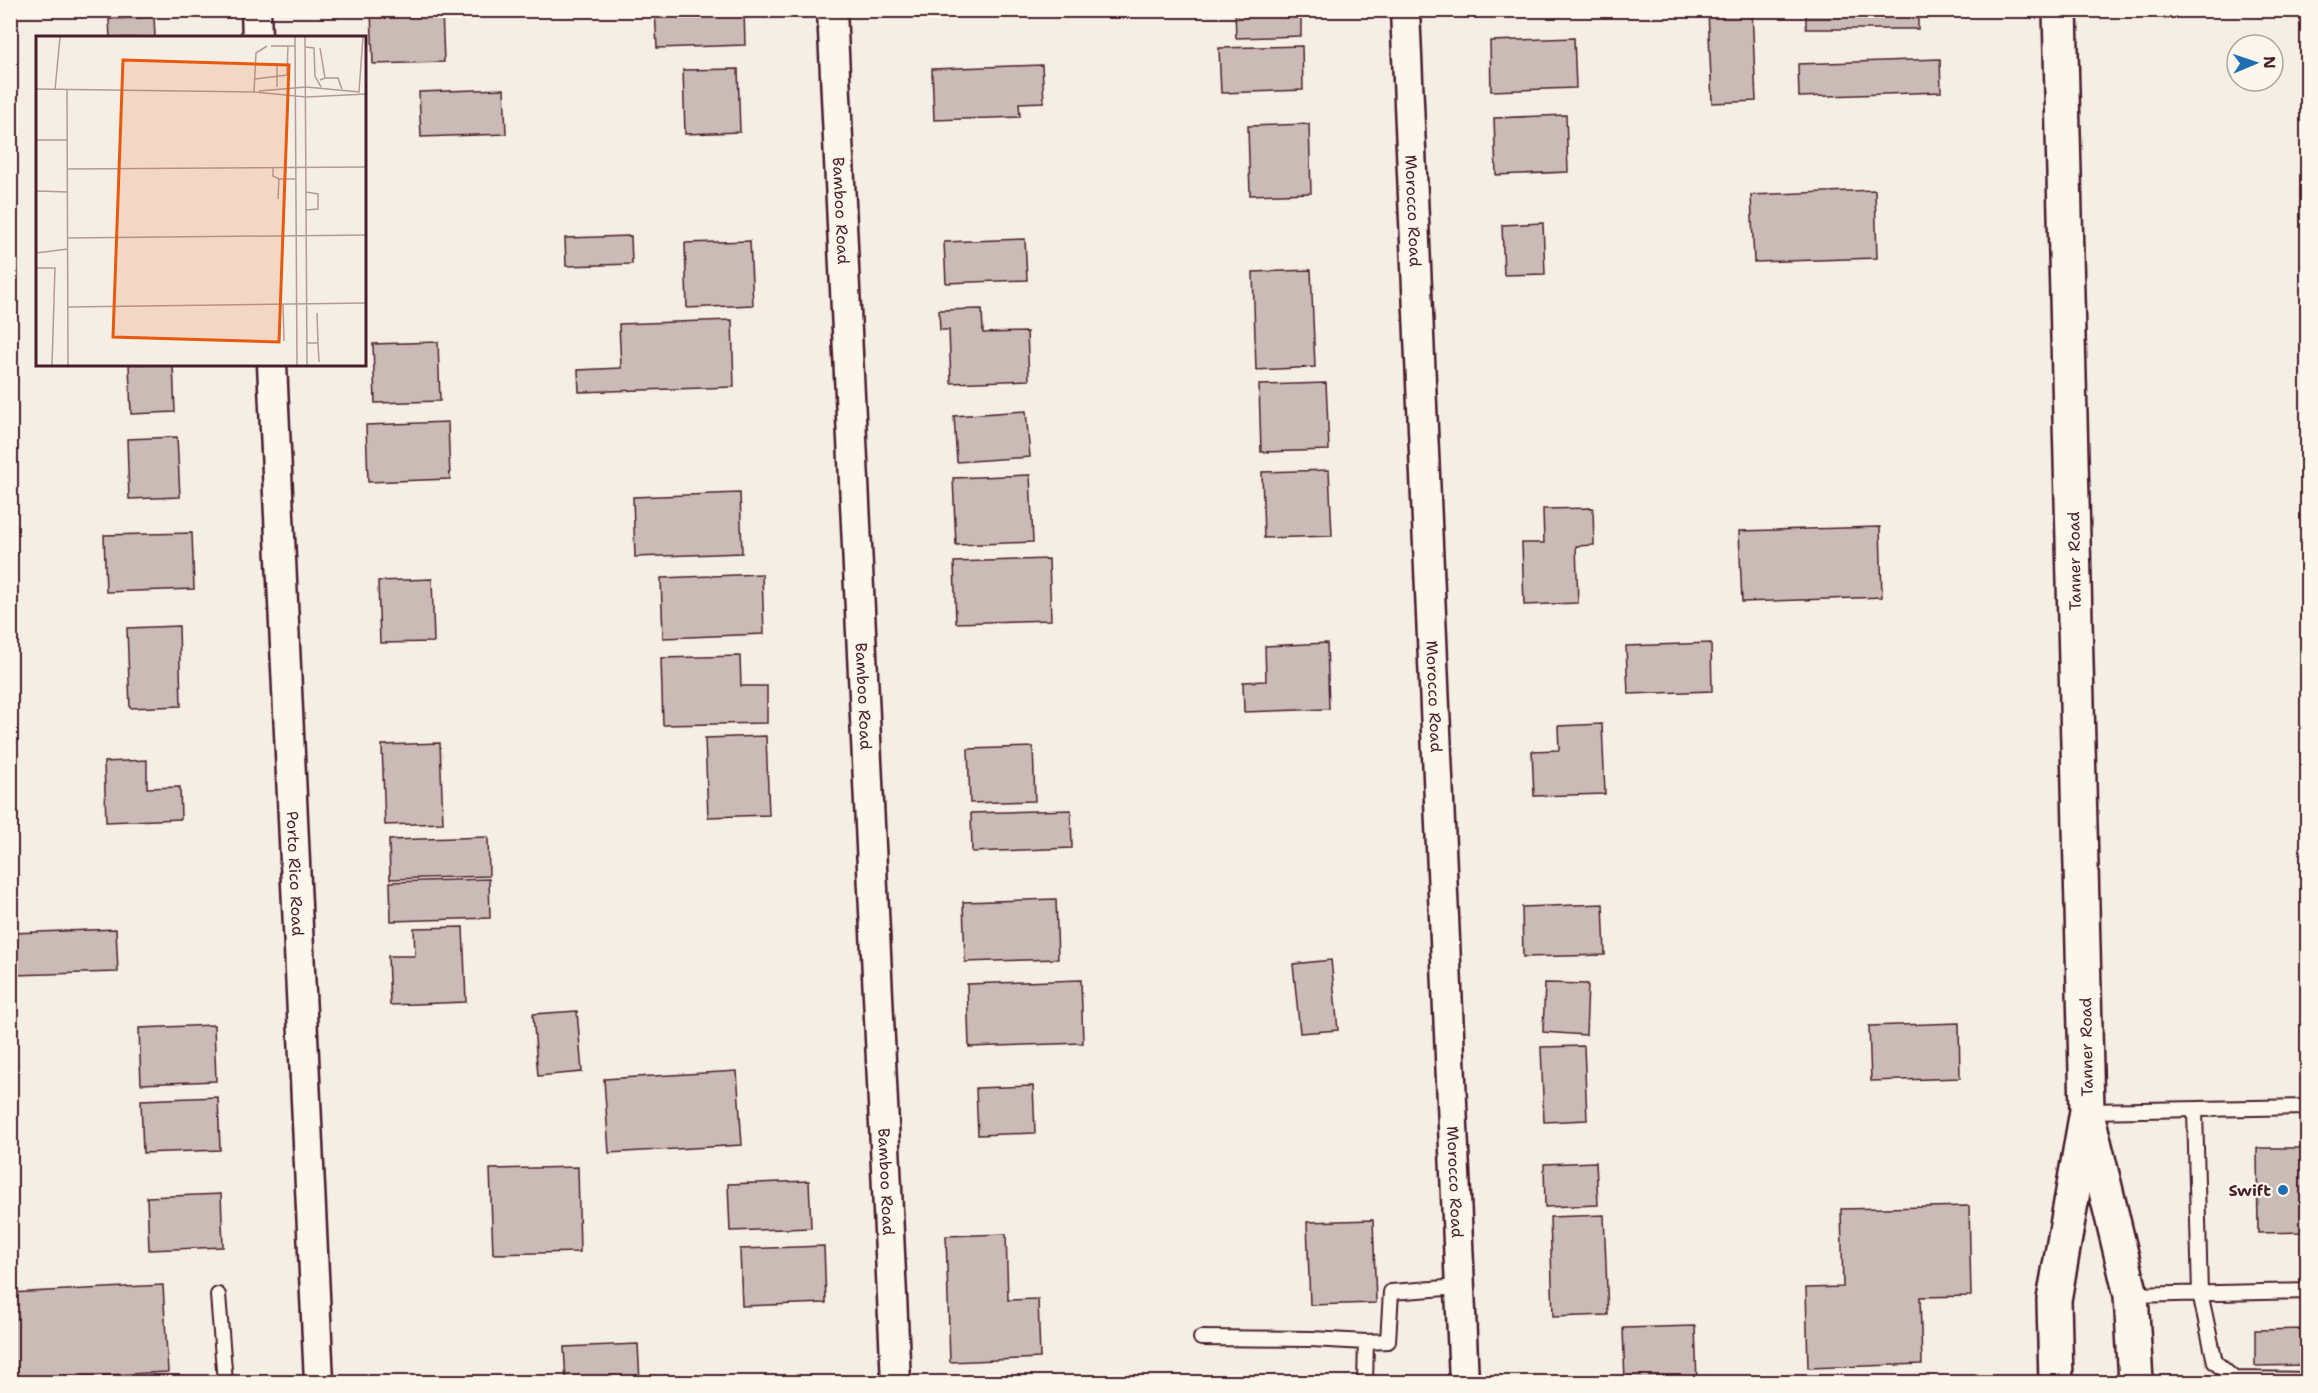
<svg xmlns="http://www.w3.org/2000/svg" width="2318" height="1393" font-family="'Shantell Sans',sans-serif">
  <style>
    .building { fill: #cabbb6; stroke: #4a1f2b; stroke-width: 1.5 }
    .lines { fill: none; stroke-linecap: round; stroke-linejoin: round }
    .service-casing { stroke: #4a1f2b; stroke-width: 18 }
    .minor-casing { stroke: #4a1f2b; stroke-width: 33 }
    .secondary-casing { stroke: #4a1f2b; stroke-width: 38 }
    .service { stroke: #fbf7ec; stroke-width: 14 }
    .minor { stroke: #fbf7ec; stroke-width: 28 }
    .secondary { stroke: #fbf7ec; stroke-width: 33 }
    .poi-dot { fill: #1f6fb2; stroke: #fbf7ec; stroke-width: 2 }
    .labels { text-anchor: middle; stroke-width: 4.5; stroke-linejoin: round; paint-order: stroke }
    .street-label { font-size: 16px; fill: #4a1f2b; stroke: #fbf7ec }
    .poi-label { font-size: 16px; font-weight: bold; fill: #4a1f2b; stroke: #fbf7ec; text-anchor: end }
    .inset-road { fill: none; stroke: #b09b9a; stroke-width: 1.5 }
    .view { fill: #e8590c; fill-opacity: 0.15; stroke: #e8590c; stroke-width: 3 }
    .inset-edge { fill: none; stroke: #4a1f2b; stroke-width: 3 }
  </style>
  <rect width="100%" height="100%" fill="#f4eee4"/>
  <filter id="ink" filterUnits="userSpaceOnUse"><feTurbulence type="fractalNoise" baseFrequency=".0167" numOctaves="2"/><feDisplacementMap in="SourceGraphic" scale="12" xChannelSelector="R" yChannelSelector="G"/><feConvolveMatrix kernelMatrix="1 2 1 2 8 2 1 2 1" color-interpolation-filters="sRGB"/></filter>
  <g filter="url(#ink)">
    <!-- building -->
    <path class="building" d="M371,10H442L444,62L373,64Z
      M655,10H744L745,45L657,48Z
      M1235,10H1301V36L1236,38Z
      M1708,10H1752L1756,101L1712,103Z
      M1806,10H1918V29H1806Z
      M154,17L155,38H110L109,19Z
      M1574,38L1576,88L1491,91L1490,41Z
      M1302,46L1303,90L1221,93L1219,48Z
      M1940,59L1941,92L1799,97L1798,64Z
      M1042,65L1044,102L1019,103L1020,117L934,120L932,69Z
      M738,69L740,132L685,134L683,70Z
      M504,89L506,134L421,137L419,92Z
      M1566,115L1568,172L1496,175L1494,118Z
      M1309,124L1311,193L1250,195L1248,126Z
      M1875,190L1877,258L1754,262L1751,195Z
      M1543,223L1545,274L1504,275L1502,225Z
      M631,236L632,264L566,266L565,238Z
      M1025,239L1027,280L946,283L944,242Z
      M750,241L753,305L687,308L685,243Z
      M1311,270L1315,367L1256,370L1253,272Z
      M982,309L983,333L1027,332L1029,380L951,383L949,330H940L939,310Z
      M732,320L734,387L579,392L578,370L621,368L619,324Z
      M438,342L440,401L375,403L373,344Z
      M129,364H173L175,412L131,414Z
      M1326,383L1329,450L1261,452L1259,385Z
      M1026,411L1030,457L957,462L954,416Z
      M448,422L450,479L368,482L366,425Z
      M177,437L180,497L129,499L127,439Z
      M1329,470L1332,536L1264,538L1262,472Z
      M1030,475L1033,542L956,545L953,478Z
      M740,493L742,553L635,557L633,497Z
      M1593,508L1594,545L1576,546L1578,603L1524,605L1522,543H1544L1543,509Z
      M1880,527L1882,597L1742,602L1739,531Z
      M192,533L194,589L106,592L104,535Z
      M1049,559L1051,620L956,623L954,562Z
      M762,574L764,634L663,638L661,578Z
      M432,579L434,642L380,643L378,581Z
      M179,626L181,706L130,708L127,628Z
      M1327,643L1329,709L1244,712L1243,682L1266,681L1265,646Z
      M1711,643L1712,691L1628,694L1626,646Z
      M740,656L741,686H767V723L663,725L661,658Z
      M1602,724L1605,794L1534,796L1532,751L1559,750L1558,726Z
      M766,736L769,815L708,817L705,738Z
      M440,743L443,823L385,825L382,745Z
      M1033,747L1035,801L970,803L968,749Z
      M147,760V788L180,787L181,819L106,822L104,762Z
      M1071,810L1072,848L972,852L971,813Z
      M488,837L489,876L390,879L389,840Z
      M489,879L490,918L391,921L390,882Z
      M1056,899L1058,959L965,962L963,902Z
      M1603,904L1605,955L1523,957L1522,907Z
      M463,927L466,1002L390,1005L388,956H415L414,928Z
      M116,929L118,972L14,975L13,933Z
      M1331,960L1338,1030L1300,1033L1293,964Z
      M1081,980L1083,1043L969,1047L967,984Z
      M1545,983L1588,984L1586,1035L1543,1032Z
      M577,1011L582,1072L538,1076L533,1014Z
      M1959,1023L1960,1078L1871,1081L1869,1026Z
      M214,1025L216,1081L141,1084L139,1028Z
      M1584,1046L1587,1120L1544,1122L1541,1047Z
      M737,1071L742,1145L609,1153L604,1079Z
      M1033,1086L1035,1133L978,1135L976,1088Z
      M218,1097L220,1150L143,1153L141,1100Z
      M2257,1148H2308V1232L2258,1233Z
      M1596,1162L1598,1205L1545,1207L1544,1164Z
      M578,1167L580,1252L493,1254L490,1169Z
      M809,1181L811,1228L730,1231L728,1184Z
      M221,1194L223,1247L149,1250L147,1197Z
      M1969,1206L1971,1296L1920,1297L1922,1364L1808,1368L1806,1288L1843,1287L1841,1209Z
      M1604,1215L1608,1315L1553,1317L1550,1217Z
      M1373,1220L1376,1303L1310,1305L1307,1222Z
      M1006,1234L1008,1300L1038,1299L1040,1358L950,1362L946,1236Z
      M824,1246L826,1303L742,1306L740,1249Z
      M163,1285L168,1372L10,1380V1293Z
      M1695,1326L1697,1382H1625L1623,1328Z
      M2308,1329V1365L2255,1366V1330Z
      M638,1344L640,1382H566L564,1347Z"/>
    <g class="lines">
      <!-- service casing -->
      <g class="service-casing">
        <path id="service" d="M2087,1111L2308,1107
          M2195,1111L2200,1293L2215,1362L2234,1379L2308,1380
          M218,1295L225,1382
          M2131,1295L2308,1291
          M1201,1338L1311,1339L1366,1342
          M1365,1382L1366,1342L1388,1341L1391,1292L1460,1287"/>
      </g>
      <!-- minor casing -->
      <g class="minor-casing">
        <g id="minor">
          <path d="M256,10L257,38"/>
          <path id="s1" d="M832,10L896,1382"/>
          <path id="s2" d="M1405,10L1464,1382"/>
          <path id="s3" d="M272,364L319,1382"/>
        </g>
      </g>
      <!-- secondary casing -->
      <g class="secondary-casing">
        <path id="secondary" d="M2090,1125L2131,1295L2136,1382
          M2056,1382L2054,1300L2087,1111L2060,10"/>
      </g>
      <!-- service -->
      <use href="#service" class="service"/>
      <!-- minor -->
      <use href="#minor" class="minor"/>
      <!-- secondary -->
      <use href="#secondary" class="secondary"/>
    </g>
  </g>
  <!-- markers -->
  <circle class="poi-dot" cx="2283" cy="1190" r="6"/>
  <g class="labels">
    <!-- street labels -->
    <g class="street-label">
      <text dy="6" stroke="none"><textPath href="#s1" startOffset="201">Bamboo Road</textPath></text>
      <text dy="6" stroke="none"><textPath href="#s2" startOffset="201">Morocco Road</textPath></text>
      <text transform="translate(2074 561) rotate(-91)" y="6">Tanner Road</text>
      <text dy="6" stroke="none"><textPath href="#s1" startOffset="687">Bamboo Road</textPath></text>
      <text dy="6" stroke="none"><textPath href="#s2" startOffset="687">Morocco Road</textPath></text>
      <text dy="6" stroke="none"><textPath href="#s3" startOffset="510">Porto Rico Road</textPath></text>
      <text transform="translate(2086 1047) rotate(-91)" y="6">Tanner Road</text>
      <text dy="6" stroke="none"><textPath href="#s1" startOffset="1173">Bamboo Road</textPath></text>
      <text dy="6" stroke="none"><textPath href="#s2" startOffset="1173">Morocco Road</textPath></text>
    </g>
    <!-- poi labels -->
    <g class="poi-label">
      <text x="2271" y="1196">Swift</text>
    </g>
  </g>
  <!-- overview -->
  <g transform="translate(36 36)">
    <rect width="330" height="330" fill="#f4eee4"/>
    <path class="inset-road" d="M259,1L261,329M269,1L271,329M235,10H259M269,11L278,12L279,40L285,51M289,42H302L306,53M219,43L251,39L252,10M284,44L289,42L284,12M241,51V27M0,53L218,56L270,61L330,58M19,54L24,1M31,54L32,329M223,55L270,51L324,56M323,55L327,1M218,56L220,17L231,10M0,104H32M237,132V140L243,143H260M32,133L330,131M0,155L32,156M270,156L282,158V173L270,174M242,163L243,143M32,202L330,199M0,217L32,213M0,232H19L16,329M247,268L248,305M32,271L330,267M271,307H282L281,277M282,307L283,326"/>
    <path class="view" d="M87,24L253,29L243,306L77,301Z"/>
    <rect width="330" height="330" class="inset-edge"/>
  </g>
  <!-- margin -->
  <rect width="2318" height="1393" fill="none" stroke="#fbf7ec" stroke-width="36"/>
  <rect x="18" y="18" width="2282" height="1357" fill="none" stroke="#4a1f2b" stroke-width="2" filter="url(#ink)"/>
  <!-- north arrow -->
  <g transform="translate(2255 63) rotate(88)"><circle r="28" fill="#fbf7ec" stroke="#b4a19f" stroke-width="1.5"/>
  <path d="M0-4.5L10 22L0 15L-10 22Z" fill="#1f6fb2"/>
  <text y="-9" font-size="16" font-weight="bold" text-anchor="middle" fill="#4a1f2b">N</text>
  </g>
</svg>
